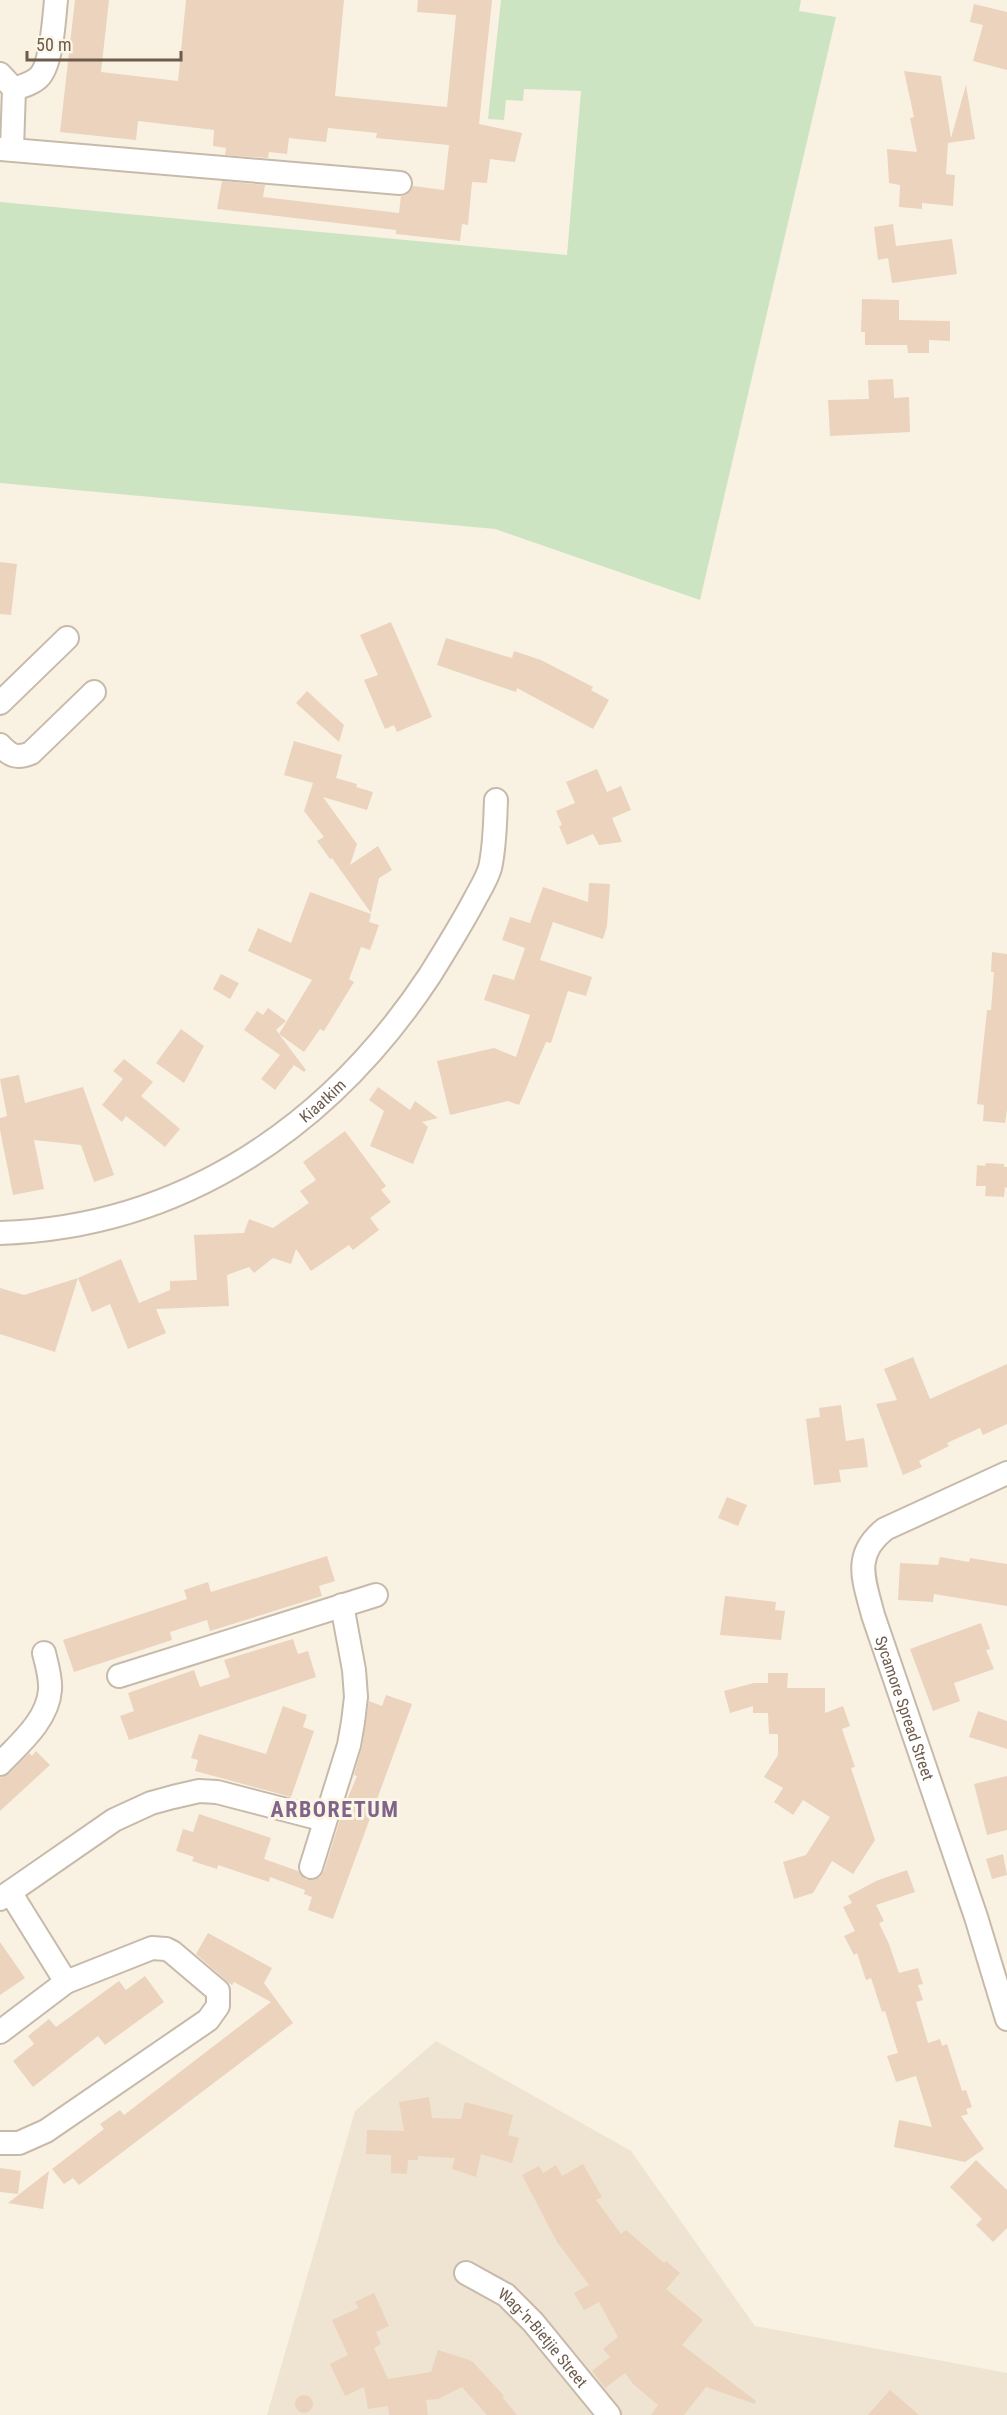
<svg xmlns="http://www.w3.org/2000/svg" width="1007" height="2415" font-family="'Roboto Condensed',sans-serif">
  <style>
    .residential { fill: #efe4d1 }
    .green { fill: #cde4c2 }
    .building { fill: #ebd3bd }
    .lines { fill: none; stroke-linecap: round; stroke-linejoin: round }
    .minor-casing { stroke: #c8baab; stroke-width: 26 }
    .minor { stroke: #fff; stroke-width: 22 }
    .labels { text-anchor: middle; stroke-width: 6; stroke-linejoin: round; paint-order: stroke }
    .street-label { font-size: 16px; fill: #6d5b4c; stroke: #fcf6e7 }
    .district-label { font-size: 22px; font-weight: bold; letter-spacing: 1.5px; fill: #806489; stroke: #fcf6e7 }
  </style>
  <rect width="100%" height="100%" fill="#f9f2e2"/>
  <!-- residential -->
  <path class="residential" d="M436,2041L631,2151L755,2326L1007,2373V2415H267L355,2111Z"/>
  <!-- green -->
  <path class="green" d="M501,0H801L799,11L836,17L700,600L495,529L0,483V202L567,255L581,91L524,89L523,101L506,100L504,120L488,119Z"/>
  <!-- building -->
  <path class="building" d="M75,0H109L101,72L178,81L186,0H344L335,96L447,107L456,15L417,12L418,0H492L479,124L522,133L515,162L490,159L487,183L472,182L468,225L462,224L460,241L396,234V230L217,209L222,181L265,185L263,197L399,213L401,196L406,195L413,186L444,190L449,145L376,138L377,133L328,128L326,142L289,138L287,154L269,152L268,158L225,155L226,148L213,146L214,130L138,121L136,140L60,132Z
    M974,4L1007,12V70L973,61L983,25L970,22Z
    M904,71L941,76L951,138L966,85L975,139L948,143L946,174L955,175L953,206L922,203V209L899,207L900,185L889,183L887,149L917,152L910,118L914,117Z
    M893,224L896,246L952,239L957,274L892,283L888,258L878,260L874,227Z
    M862,299L899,300V320L950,321V341L929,340V353H908L907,345H865V332H861Z
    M893,379L894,398L909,397L910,432L830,436L828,400L869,399L868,380Z
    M0,562L17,564L11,615L0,614Z
    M391,622L432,717L397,732L394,725L385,729L364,680L378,675L360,635Z
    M446,638L512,658L514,651L541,660L593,687L591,690L609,700L593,729L517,688L516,692L437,665Z
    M307,691L344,725L339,742L296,703Z
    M294,741L342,755L336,778L357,784L356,787L373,792L367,810L323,797L357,844L350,865L378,846L392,870L379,878L371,913L332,858L330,859L317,841L324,837L304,811L313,783L284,775Z
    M597,769L607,792L621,786L631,810L612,818L622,842L599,845L593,834L567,845L559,826L562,825L556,811L575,803L566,782Z
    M589,883L610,884L607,926L603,939L553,922L540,960L592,977L586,996L568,991L551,1043L546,1042L519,1105L508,1101L450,1115L437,1061L494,1048L516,1057L530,1015L484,1000L493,974L514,980L525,948L502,940L510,917L530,923L543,887L588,902Z
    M310,892L371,914L369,922L379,925L370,950L361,947L349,979L354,982L324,1031L320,1029L304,1052L279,1034L312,980L248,951L258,928L291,943Z
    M992,952L1007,954V1110L1005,1123L983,1121L984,1105L977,1104L987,1010H991L994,972H991Z
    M221,974L239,983L230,999L213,989Z
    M268,1008L286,1021L276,1030L306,1070L304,1072L294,1065L275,1090L261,1079L280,1055L244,1030L257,1011L263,1015Z
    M181,1029L204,1046L184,1083L156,1063Z
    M124,1059L153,1082L141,1096L180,1129L165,1147L126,1116L122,1122L102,1105L123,1079L113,1071Z
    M19,1075L25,1103L83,1087L114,1175L94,1182L81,1145L34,1140L44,1189L13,1195L0,1130V1118L7,1116L0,1079Z
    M378,1087L410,1110L415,1101L438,1118L422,1122L428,1127L413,1164L370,1146L384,1111L369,1100Z
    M345,1131L386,1186L381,1190L391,1202L370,1218L379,1230L353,1250L349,1245L311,1271L296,1249L291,1264L273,1258L254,1273L249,1267L227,1275L229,1306L156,1309L166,1333L128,1349L110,1304L92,1312L78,1278L55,1352L0,1334V1288L24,1295L78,1278L121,1259L139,1303L170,1290V1281L197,1280L194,1235L244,1233L249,1219L273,1228L309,1203L300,1191L316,1180L303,1162Z
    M986,1163L1004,1164V1167H1007V1188L1005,1187L1004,1197L985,1196L986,1186H976L977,1165L985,1166Z
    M913,1357L930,1399L1007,1364V1424L983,1435L980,1428L947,1443L949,1446L919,1461L922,1467L903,1475L876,1404L897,1400L884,1369Z
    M841,1405L846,1441L864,1438L868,1467L839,1470L841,1482L814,1485L806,1419L820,1417L819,1408Z
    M727,1497L747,1505L738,1526L718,1518Z
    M327,1556L335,1581L319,1586L322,1596L210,1631L207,1620L170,1632L172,1640L74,1672L63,1640L187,1599L184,1590L208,1582L211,1592Z
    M940,1557L969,1562L970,1558L1007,1564V1606L934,1594L933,1602L898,1600L900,1563L938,1565Z
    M725,1596L776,1602L775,1610L785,1611L781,1640L720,1635Z
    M981,1623L990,1649L986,1650L994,1669L954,1683L960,1701L933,1711L910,1649Z
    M293,1639L298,1654L308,1651L316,1677L129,1740L120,1716L134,1711L128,1693L194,1670L200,1687L230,1677L224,1660Z
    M768,1673H788L787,1688H825V1713L843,1706L850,1726L842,1729L855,1767L851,1768L875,1840L853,1874L832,1861L813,1893L794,1899L783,1862L806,1855L830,1817L803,1800L793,1815L774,1802L783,1788L764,1777L778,1755V1734H769L768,1713H753V1706L730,1713L724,1691L754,1683H768Z
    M386,1695L412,1704L333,1919L308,1910L312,1897L304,1894L305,1890L270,1877L269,1882L218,1865L217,1869L192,1861L194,1857L176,1851L183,1829L193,1832L199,1814L271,1838L264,1859L298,1871L306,1880H313L320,1877L324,1871L344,1807L357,1776L354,1775L362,1747L369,1701L382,1706Z
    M283,1706L307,1715L303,1727L314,1731L291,1797L195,1771L198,1760L191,1758L199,1734L266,1754Z
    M978,1711L1007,1721V1749L969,1737Z
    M36,1751L50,1765L0,1811V1778L10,1773L29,1753L32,1756Z
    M1007,1776V1830L987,1835L974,1784Z
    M1003,1854L1007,1875L992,1879L986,1859Z
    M907,1870L915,1892L876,1905L884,1921L879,1923L889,1944L899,1973L918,1968L923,1984L918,1985L923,2000L916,2002L928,2043L940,2039L942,2046L947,2044L962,2091L966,2090L972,2107L966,2109L968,2114L961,2116L984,2149L965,2162L894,2147L899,2120L932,2127L916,2076L896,2082L887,2056L898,2053L885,2011L882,2012L871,1978L866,1980L857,1953L854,1955L844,1936L855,1931L843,1907L852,1903L848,1896L876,1881Z
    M208,1933L272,1968L264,1983L293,2023L79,2185L73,2178L64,2184L52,2169L104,2129L100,2124L120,2110L124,2115L271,2002L234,1982L232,1985L229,1983L196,1954Z
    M0,1942L25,1978L0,1995Z
    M145,1976L164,2002L105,2045L98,2036L33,2087L13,2061L34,2044L28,2036L49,2019L56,2027L119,1981L126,1990Z
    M429,2097L432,2118L461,2119L465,2102L513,2115L508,2135L519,2138L512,2163L481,2154L476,2177L452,2169L455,2158L418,2156V2160H408L407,2174L391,2173V2155L366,2154L367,2130L404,2131L399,2102Z
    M976,2160L1007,2190V2228L993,2242L976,2225L982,2219L950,2187Z
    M583,2164L602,2197L596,2200L621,2234L626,2230L664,2263L666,2261L680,2273L666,2289L703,2320L682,2345L756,2401L755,2404L706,2387L684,2415H651L658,2405L633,2384L625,2373L605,2388L592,2371L610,2357L603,2349L618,2337L599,2302L584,2310L574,2293L589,2285L557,2242L522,2175L539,2166L543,2173L556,2165L562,2176Z
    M0,2168L21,2171L18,2194L0,2192Z
    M49,2171L43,2209L8,2203Z
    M374,2293L389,2326L376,2332L381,2344L374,2348L388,2379L431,2372L438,2350L472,2361L504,2396L502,2397L517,2415H487L462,2387L438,2399L426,2400L428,2415H389L388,2406L368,2409L364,2387L345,2396L330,2364L348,2355L332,2320L359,2308L355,2302Z
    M890,2390L919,2415H868Z
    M295 2404a9 9 0 1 1 18 0a9 9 0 1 1-18 0Z"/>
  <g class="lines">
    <!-- minor casing -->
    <g class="minor-casing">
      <g id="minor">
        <path d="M0,74L14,89L12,149"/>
        <path d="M14,89C23,86 34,83 40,76C52,62 54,19 56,0"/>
        <path d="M0,149L400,183"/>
        <path d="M0,703L67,638"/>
        <path d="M0,745C10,756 17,759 31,753L94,692"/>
        <path id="s1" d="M0,1233C184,1227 331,1125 430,975C446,949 462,924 476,897C481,888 487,878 490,868C495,846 495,823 496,800"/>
        <path id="s2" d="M1007,1473L885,1529C852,1555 864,1580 873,1615L976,1917L1007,2019"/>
        <path d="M119,1676L376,1595"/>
        <path d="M0,1764C19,1744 48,1720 50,1690C51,1678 47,1665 44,1653"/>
        <path d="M311,1867L349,1745L353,1722L356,1697L354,1670L342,1605"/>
        <path d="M10,1892L66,1982"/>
        <path d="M0,1899L114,1820L151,1803L173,1797L199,1791L217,1792L325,1820"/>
        <path d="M0,2032L66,1982L152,1948L166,1949L172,1952L218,1991V2006L208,2020L46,2131L19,2143H0"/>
        <path id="s3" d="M466,2273L506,2295L533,2322L609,2415"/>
      </g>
    </g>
    <!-- minor -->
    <use href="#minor" class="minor"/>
  </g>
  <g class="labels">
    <!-- street labels -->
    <g class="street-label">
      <text dy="6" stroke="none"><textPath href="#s1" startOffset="356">Kiaatkim</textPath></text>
      <text dy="6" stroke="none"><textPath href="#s2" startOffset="327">Sycamore Spread Street</textPath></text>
      <text dy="6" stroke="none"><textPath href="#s3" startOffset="102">Wag-'n-Bietjie Street</textPath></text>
    </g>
    <!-- district labels -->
    <g class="district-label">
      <text x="335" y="1817">ARBORETUM</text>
    </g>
  </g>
  <!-- scale -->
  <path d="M27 51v9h154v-9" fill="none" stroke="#6d5b4c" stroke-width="3"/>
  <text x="36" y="51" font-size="18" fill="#6d5b4c" stroke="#fcf6e7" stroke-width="4.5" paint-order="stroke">50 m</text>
</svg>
